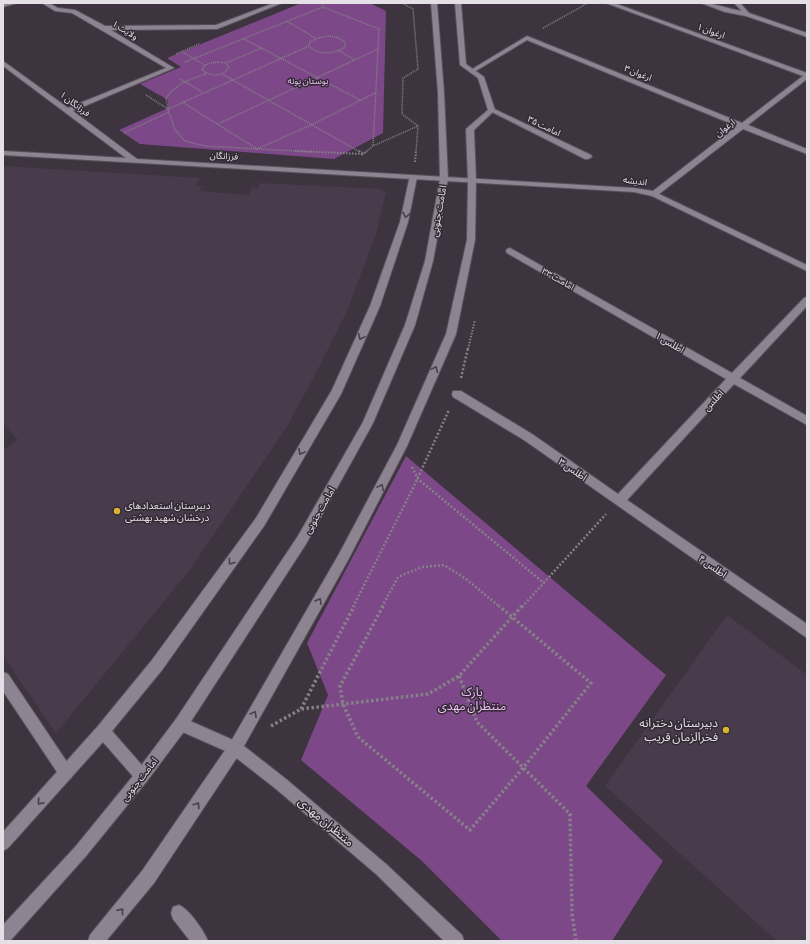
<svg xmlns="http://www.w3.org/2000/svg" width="810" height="944" font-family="'Asap Condensed','Noto Sans Arabic',sans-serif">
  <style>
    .built { fill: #483b4b }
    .green { fill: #7c4888 }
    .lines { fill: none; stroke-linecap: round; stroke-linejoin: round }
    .service-casing { stroke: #5a535c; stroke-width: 2 }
    .minor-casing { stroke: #5a535c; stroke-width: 2 }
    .tertiary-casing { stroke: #5a535c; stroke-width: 2 }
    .secondary-casing { stroke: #5a535c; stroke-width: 2 }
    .path-far3 { stroke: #878089; stroke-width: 1.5; stroke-dasharray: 1 1; stroke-linecap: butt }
    .path-far2 { stroke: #878089; stroke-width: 2; stroke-dasharray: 1.5 1.5; stroke-linecap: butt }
    .path-far1 { stroke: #878089; stroke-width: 2.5; stroke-dasharray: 2 2; stroke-linecap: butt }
    .path { stroke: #878089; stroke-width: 3.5; stroke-dasharray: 2.5 2.5; stroke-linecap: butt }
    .service { fill: #8e8491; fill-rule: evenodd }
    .minor { fill: #8e8491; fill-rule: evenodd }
    .tertiary { fill: #8e8491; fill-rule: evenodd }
    .secondary { fill: #8e8491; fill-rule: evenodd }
    .oneway { stroke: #4a404c }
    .poi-dot { fill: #dab333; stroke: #332a35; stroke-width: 1.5 }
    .labels { text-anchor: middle; stroke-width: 3; stroke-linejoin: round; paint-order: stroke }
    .far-street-label { font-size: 9px; fill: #e5dfe6; stroke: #332a35 }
    .far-park-label { font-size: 9px; fill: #f0c1fa; stroke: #332a35 }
    .street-label { font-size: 10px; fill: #e5dfe6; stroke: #332a35 }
    .poi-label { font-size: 10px; fill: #e5dfe6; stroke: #332a35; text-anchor: start }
    .near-park-label { font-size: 12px; fill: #f0c1fa; stroke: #332a35 }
    .near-poi-label { font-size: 12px; fill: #e5dfe6; stroke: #332a35; text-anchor: end }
    .near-street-label { font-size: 12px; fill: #e5dfe6; stroke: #332a35 }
  </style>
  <rect width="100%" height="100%" fill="#3d343f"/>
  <!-- built -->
  <path class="built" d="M3,166L200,178L196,185L202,186L199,191L249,195L252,188H258L260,183L380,189L386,192L376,234L347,311L314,377L288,425L189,571L56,733L3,656V450L18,440L3,424Z
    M727,615L807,675V941H777L605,786Z"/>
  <!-- green -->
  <path class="green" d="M299,3H370L386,11L383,133L334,159L140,144L119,130L168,108V100L140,84L181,67L167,58L299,4Z
    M406,456L666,675L586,786L663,861L612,941H502L422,861L301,760L328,695L307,643Z"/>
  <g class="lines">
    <!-- service casing -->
    <g class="service-casing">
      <path id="service" d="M3,672L8,674L71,768L73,773L71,778L66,780L61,778L3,691Z"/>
    </g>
    <!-- minor casing -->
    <g class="minor-casing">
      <path id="minor" d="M3,3H17L3,7Z
        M42,3H49L58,8L75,10L105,26L216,25L274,3H282L217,29L111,30L174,68L73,111L137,159L634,188L653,191L737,126L527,40L474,72L469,71L527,36L742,123L803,76L606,3H614L807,73V79L748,125L807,149V154L743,129L659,194L807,265V271L652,196L634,192L3,155V151L126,158L3,66V61L68,108L166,68L72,13L55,11Z
        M701,3C715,3 728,9 742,11L734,3H740L749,13L807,33V37L746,16L725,12Z
        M492,108L591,155L592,157L588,159H585L490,111V109Z
        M510,248L732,373L804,298L807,297V306L740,378L807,416V425L734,384L627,500L807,624V638L524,440L453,397L452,394L453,391H461L532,434L618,494L726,379L507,253L506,251L507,249Z
        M181,717L240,743L286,779L386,864L462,935L464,941H444L376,874L276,789L230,753L176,729L174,724L176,719Z
        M179,905C189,909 204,931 208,941H190L173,919L171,913L173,907Z"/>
    </g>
    <!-- tertiary casing -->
    <g class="tertiary-casing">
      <path id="tertiary" d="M455,3H461L466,64L484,77L495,110L474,130L476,181L475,240L456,334L407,446L347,562L240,753L154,883L106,941H88L90,935L142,871L230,743L339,554L397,445L446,334L467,240L468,181L466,129L488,110L478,78L460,65Z
        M410,175H413L417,177L408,222L380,306L341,394L264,526L162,670L112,731L147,771L149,776L147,781L142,783L137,781L103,742L8,848L3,851V832L98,726L152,660L256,518L332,390L370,306L400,222Z"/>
    </g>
    <!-- secondary casing -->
    <g class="secondary-casing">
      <path id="secondary" d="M431,3H437L444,93L448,179L433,261L415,325L373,423L306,544L186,729L147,781L86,856L10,941H3V925L76,846L137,771L176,719L298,536L363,422L405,325L425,261L440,179L438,93Z"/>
    </g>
    <!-- path-far3 -->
    <path class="path-far3" d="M321,3L323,7
      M402,3L413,9L418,69L403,78L402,114L418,126L416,152
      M287,21L315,38
      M543,28L588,3
      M328,36L337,37L345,42V47C334,54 319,56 309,46L310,42L318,38Z
      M244,39L360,100
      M339,51L355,60
      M182,52L205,65
      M176,54L199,44
      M185,62L323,7L379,29L373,146
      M218,62L226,63L229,67C223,77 211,77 202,70C205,63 211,63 218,62Z
      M226,63L262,48
      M206,74C190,79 176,84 166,98L168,109L309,46
      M222,74L360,152
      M180,79L203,92
      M146,95L168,109L175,130L185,141L205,146L315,152
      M182,102L257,149L311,125L375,93
      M218,124L378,49
      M124,133L169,112
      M366,152L373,146L418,126"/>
    <!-- path-far2 -->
    <path class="path-far2" d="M295,151L363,154
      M359,151L363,153
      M362,155L367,151
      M415,162L416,151
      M468,349L475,320"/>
    <!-- path-far1 -->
    <path class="path-far1" d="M461,378L468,348
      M412,467L418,479L544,583
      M353,607L414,486L449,410
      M382,607L398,577L422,567L444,565L466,579L500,607
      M522,607L606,514"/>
    <!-- path -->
    <path class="path" d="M383,606L340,686L343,704L358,737L470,830L523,768L591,683L499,606
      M459,676L477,722L570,814L572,914L576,941
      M301,709L354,606
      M271,726L301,709L428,694L459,676L522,606"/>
    <!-- service -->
    <use href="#service" class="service"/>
    <!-- minor -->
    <use href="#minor" class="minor"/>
    <!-- tertiary -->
    <use href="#tertiary" class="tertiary"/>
    <!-- secondary -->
    <use href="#secondary" class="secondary"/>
  </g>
  <!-- one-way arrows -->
  <defs><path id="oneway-chevron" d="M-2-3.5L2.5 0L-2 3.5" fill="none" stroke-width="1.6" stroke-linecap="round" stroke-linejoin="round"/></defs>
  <g class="oneway">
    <use href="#oneway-chevron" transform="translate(406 215) rotate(102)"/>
    <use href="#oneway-chevron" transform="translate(361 337) rotate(114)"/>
    <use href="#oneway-chevron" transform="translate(435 369) rotate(-66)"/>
    <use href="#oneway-chevron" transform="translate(301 452) rotate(121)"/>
    <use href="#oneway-chevron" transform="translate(381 487) rotate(-62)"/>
    <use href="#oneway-chevron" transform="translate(231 562) rotate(126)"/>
    <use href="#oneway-chevron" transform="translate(319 601) rotate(-60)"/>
    <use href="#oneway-chevron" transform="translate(254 714) rotate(-60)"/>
    <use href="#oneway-chevron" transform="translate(40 802) rotate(132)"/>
    <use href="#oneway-chevron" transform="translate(197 805) rotate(-56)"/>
    <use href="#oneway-chevron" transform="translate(121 911) rotate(-51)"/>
  </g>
  <!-- markers -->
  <g class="poi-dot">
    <circle cx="117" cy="511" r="4"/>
    <circle cx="726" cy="730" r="4"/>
  </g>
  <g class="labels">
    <!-- far-street labels -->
    <g class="far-street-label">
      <text transform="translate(125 30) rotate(32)" y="3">ولایت ۱</text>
      <text transform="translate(711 31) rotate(20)" y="3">ارغوان ۱</text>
      <text transform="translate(638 73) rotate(22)" y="3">ارغوان ۳</text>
      <text transform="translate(75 104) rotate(37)" y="3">فرزانگان ۱</text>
      <text transform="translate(544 126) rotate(26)" y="3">امامت ۳۵</text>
      <text transform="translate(725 128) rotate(-38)" y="3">ارغوان</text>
      <text transform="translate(224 156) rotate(3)" y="3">فرزانگان</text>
      <text transform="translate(635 181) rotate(8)" y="3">اندیشه</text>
      <text transform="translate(558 279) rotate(29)" y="3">امامت ۳۳</text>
    </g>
    <!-- far-park labels -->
    <g class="far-park-label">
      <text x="308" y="84">بوستان پونه</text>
    </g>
    <!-- street labels -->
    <g class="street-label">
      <text transform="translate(438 211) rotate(-80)" y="4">امامت جنوبی</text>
      <text transform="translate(670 342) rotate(30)" y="4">اطلس ۱</text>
      <text transform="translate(713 400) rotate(-47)" y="4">اطلس</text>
      <text transform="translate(573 469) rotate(34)" y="4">اطلس ۳</text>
      <text transform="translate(319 510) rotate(-60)" y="4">امامت جنوبی</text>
      <text transform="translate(713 566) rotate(35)" y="4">اطلس ۴</text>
      <text transform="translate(139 779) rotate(-52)" y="4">امامت جنوبی</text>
    </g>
    <!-- poi labels -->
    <g class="poi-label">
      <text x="125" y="509">دبیرستان استعدادهای<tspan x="125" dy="12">درخشان شهید بهشتی</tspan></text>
    </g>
    <!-- near-park labels -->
    <g class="near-park-label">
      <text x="472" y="696">پارک<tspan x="472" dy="14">منتظران مهدی</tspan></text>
    </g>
    <!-- near-poi labels -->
    <g class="near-poi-label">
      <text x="718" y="727">دبیرستان دخترانه<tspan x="718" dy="14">فخرالزمان قریب</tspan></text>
    </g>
    <!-- near-street labels -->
    <g class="near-street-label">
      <text transform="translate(326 822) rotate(40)" y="4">منتظران مهدی</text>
    </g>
  </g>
  <!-- border -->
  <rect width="810" height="944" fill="none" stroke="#e5dfe6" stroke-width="8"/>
</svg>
